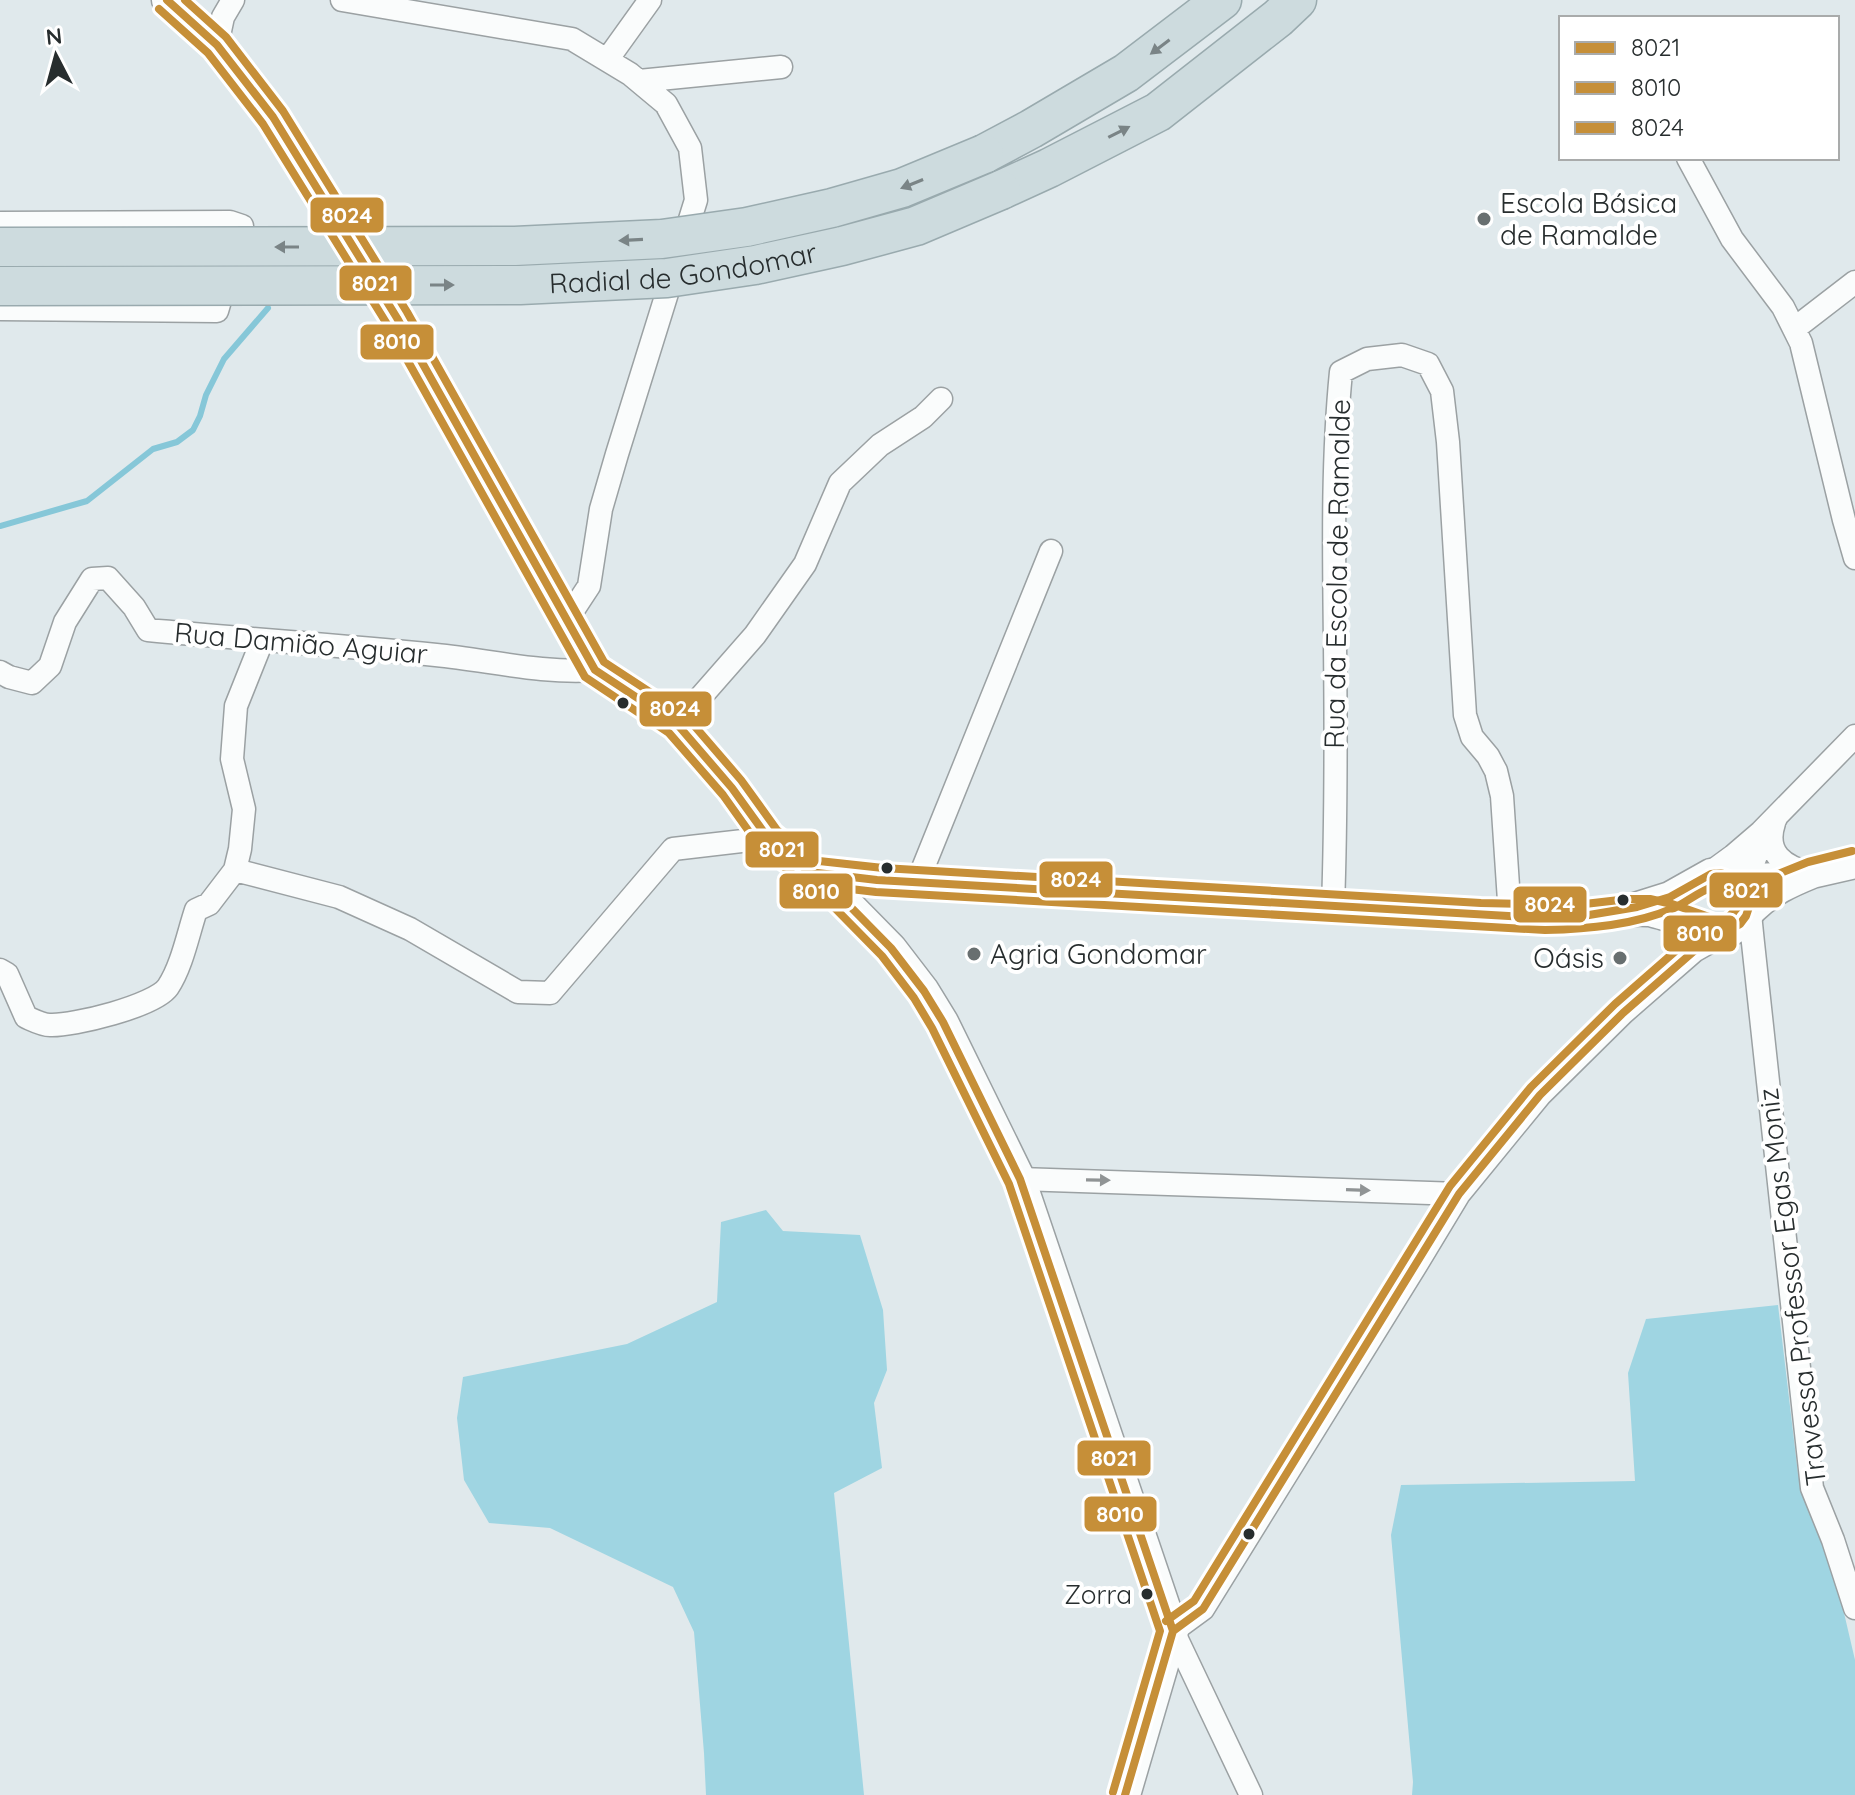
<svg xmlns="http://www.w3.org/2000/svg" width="1855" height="1795" font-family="Quicksand,sans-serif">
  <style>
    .forest { fill: #9fd5e2 }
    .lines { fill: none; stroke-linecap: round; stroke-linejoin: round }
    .stream { stroke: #86c7d8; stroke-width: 6 }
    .street-casing { stroke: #9ba1a3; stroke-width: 25 }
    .secondary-casing { stroke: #9ba1a3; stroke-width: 33 }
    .highway-casing { stroke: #99aaae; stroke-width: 41 }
    .street { stroke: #fafcfc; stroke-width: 22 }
    .secondary { stroke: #fafcfc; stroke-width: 30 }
    .highway { stroke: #cddbde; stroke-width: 38 }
    .highway-bridge-casing { stroke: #99aaae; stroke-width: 41; stroke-linecap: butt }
    .highway-bridge { stroke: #cddbde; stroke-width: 38 }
    .bus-1-casing { stroke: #fff; stroke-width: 14 }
    .bus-2-casing { stroke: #fff; stroke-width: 14 }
    .bus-3-casing { stroke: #fff; stroke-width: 14 }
    .bus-1 { stroke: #c68f38; stroke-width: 8 }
    .bus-2 { stroke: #c68f38; stroke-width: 8 }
    .bus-3 { stroke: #c68f38; stroke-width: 8 }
    .oneway { fill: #7a8486 }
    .oneway2 { fill: #909495 }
    .poi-dot { fill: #686f70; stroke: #fff; stroke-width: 3 }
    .bus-dot { fill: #272d2e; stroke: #fff; stroke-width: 3 }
    .labels { text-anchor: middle; stroke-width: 8; stroke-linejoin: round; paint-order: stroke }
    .bus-label { font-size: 26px; fill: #272d2e; stroke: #fff; text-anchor: end }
    .poi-label { font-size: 28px; fill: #272d2e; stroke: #fff; text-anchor: start }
    .street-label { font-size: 28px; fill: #272d2e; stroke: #fff }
    .line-badge { stroke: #fff; stroke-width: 3 }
    .badge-label { font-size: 22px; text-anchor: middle; font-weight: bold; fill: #fff }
  </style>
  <rect width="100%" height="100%" fill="#e0e9ec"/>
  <!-- forest -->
  <path class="forest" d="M766,1210L783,1231L860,1235L883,1310L887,1370L874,1403L882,1468L834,1493L864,1795H706L704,1753L694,1632L673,1587L550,1528L489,1523L464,1480L457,1418L463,1377L627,1344L717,1302L721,1222Z
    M1778,1305L1798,1474L1837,1583L1855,1660V1795H1412L1413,1782L1391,1535L1401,1485L1635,1481L1628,1373L1646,1319Z"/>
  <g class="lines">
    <!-- stream -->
    <path class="stream" d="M0,526L87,501L153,449L177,442L193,430L200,416L206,395L224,359L268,308"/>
    <!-- street casing -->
    <g class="street-casing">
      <path id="street" d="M342,0L572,39L630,74L666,104L690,148L696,200L617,454L601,509L589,586L566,621
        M217,45L223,17L233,0
        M607,60L650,0
        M639,81L781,67
        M1688,158L1732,239L1783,307L1801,343L1844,520L1855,558
        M0,223L230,222L242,226L217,311L0,309
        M1794,329L1855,282
        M0,672L9,677L32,683L50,666L65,622L92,579L108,578L134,607L148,630C244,639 340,645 436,655C488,660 543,674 595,670
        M677,724L755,635L805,564L840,483L880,445L923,417L941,399
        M1776,818C1743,870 1747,884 1753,943L1812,1488L1833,1540L1855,1608
        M1774,823C1764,853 1784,867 1810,873
        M235,870L339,897L410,929L518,992L550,993L673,849L768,838
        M1707,875L1733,856L1761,832L1855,736
        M917,883L1051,551
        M1333,907C1336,820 1336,733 1335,645C1334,554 1332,463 1341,372L1367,359L1402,355L1428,364L1442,391L1448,442L1465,715L1472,737L1488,756L1496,771L1502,796L1510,916
        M0,970L7,974L26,1017C33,1020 42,1025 50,1025C73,1026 155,1006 168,987C182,966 188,934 196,910L209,904L235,870L240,849L244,809L232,759L236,706L262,641
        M1020,1179L1459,1194
        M1251,1795L1173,1631L1203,1609L1418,1262L1459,1194L1540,1095L1623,1013L1694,951L1731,930"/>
    </g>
    <!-- secondary casing -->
    <g class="secondary-casing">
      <path id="secondary" d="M167,0L217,45L273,117L397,318L595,670L677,724L732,788L768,838L809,872L831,887L891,948L924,991L943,1022L1020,1179L1173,1631L1125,1795
        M811,873L882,880L1481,915C1512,916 1543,919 1574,917C1599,916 1623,909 1648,911C1671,914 1714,938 1732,930C1741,925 1746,915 1753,908C1770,891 1790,882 1812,873
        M1635,908L1670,897L1711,874L1721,873L1757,879L1777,878L1812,873L1855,863"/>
    </g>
    <!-- highway casing -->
    <g class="highway-casing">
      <path id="highway" d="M984,154L1031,129L1126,73L1222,0
        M1001,190L1049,168L1158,112L1278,18L1297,0"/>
    </g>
    <!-- street -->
    <use href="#street" class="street"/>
    <!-- secondary -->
    <use href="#secondary" class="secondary"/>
    <!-- highway -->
    <use href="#highway" class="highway"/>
    <!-- highway-bridge casing -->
    <g class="highway-bridge-casing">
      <g id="highway-bridge">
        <path d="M0,247L515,246L662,239L747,227L832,208L902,188L984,154"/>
        <path id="s1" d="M0,286L520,285L667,278L755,265L842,246L916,226L1001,190"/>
      </g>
    </g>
    <!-- highway-bridge -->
    <use href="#highway-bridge" class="highway-bridge"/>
    <!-- bus-1 casing -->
    <g class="bus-1-casing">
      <path id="bus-1" d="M167,0L217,45L273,117L397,318L595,670L677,724L732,788L768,838L809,872L831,887L891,948L924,991L943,1022L1020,1179L1173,1631L1125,1795
        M809,872L877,880L1545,918L1577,917L1637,907L1670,897L1711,874L1721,873L1739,880L1745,887L1749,897V907L1746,916L1740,924L1694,951L1623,1013L1540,1095L1459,1194L1203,1609L1173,1631"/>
    </g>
    <!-- bus-2 casing -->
    <g class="bus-2-casing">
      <path id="bus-2" d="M159,9L208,53L263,124L387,324L585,677L669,733L723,795L760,847L801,881L823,896L882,956L914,998L932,1028L1009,1184L1160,1631L1113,1792
        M808,884L876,892L1545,930C1588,929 1635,925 1674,908C1693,900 1716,874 1735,893L1737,905L1732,915L1687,941L1615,1004L1531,1087L1450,1186L1194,1601L1166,1621"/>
    </g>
    <!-- bus-3 casing -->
    <g class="bus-3-casing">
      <path id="bus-3" d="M185,0L226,37L283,111L407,312L604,662L685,715L741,780L777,830L817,863
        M810,860L883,868L1481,903L1576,905L1628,899H1650L1672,904L1715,919H1727L1746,898L1773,876L1808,862L1852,851"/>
    </g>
    <!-- bus-1 -->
    <use href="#bus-1" class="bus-1"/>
    <!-- bus-2 -->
    <use href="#bus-2" class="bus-2"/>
    <!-- bus-3 -->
    <use href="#bus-3" class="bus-3"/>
  </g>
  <!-- one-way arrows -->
  <defs><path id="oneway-solid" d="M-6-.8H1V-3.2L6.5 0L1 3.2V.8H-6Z" transform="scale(2)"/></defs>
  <g class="oneway">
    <use href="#oneway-solid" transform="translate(1160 47) rotate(143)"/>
    <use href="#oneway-solid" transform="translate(1119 132) rotate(-27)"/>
    <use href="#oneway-solid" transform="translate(912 184) rotate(158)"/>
    <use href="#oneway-solid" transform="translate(631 240) rotate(177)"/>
    <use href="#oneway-solid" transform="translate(287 247) rotate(180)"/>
    <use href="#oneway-solid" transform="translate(442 285)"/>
  </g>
  <g class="oneway2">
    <use href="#oneway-solid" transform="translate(1098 1180) rotate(1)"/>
    <use href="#oneway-solid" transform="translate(1358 1190) rotate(2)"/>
  </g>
  <!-- markers -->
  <g class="poi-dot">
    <circle cx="1484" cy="219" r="8"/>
    <circle cx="974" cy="954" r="8"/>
    <circle cx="1620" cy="958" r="8"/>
  </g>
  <g class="bus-dot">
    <circle cx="623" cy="703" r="7"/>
    <circle cx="887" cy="868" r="7"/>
    <circle cx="1623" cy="900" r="7"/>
    <circle cx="1249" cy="1534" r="7"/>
    <circle cx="1147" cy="1594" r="7"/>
  </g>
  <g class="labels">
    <!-- bus labels -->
    <g class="bus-label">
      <text x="1132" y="1604">Zorra</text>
    </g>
    <!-- poi labels -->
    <g class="poi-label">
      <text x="1500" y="213">Escola Básica<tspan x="1500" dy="32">de Ramalde</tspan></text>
      <text x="990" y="964">Agria Gondomar</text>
      <text x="1604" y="968" text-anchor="end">Oásis</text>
    </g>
    <!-- street labels -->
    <g class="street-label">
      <text dy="10" stroke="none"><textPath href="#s1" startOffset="684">Radial de Gondomar</textPath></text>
      <text transform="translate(1337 574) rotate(-89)" y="10">Rua da Escola de Ramalde</text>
      <text transform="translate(301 643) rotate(5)" y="10">Rua Damião Aguiar</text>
      <text transform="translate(1792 1287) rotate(-97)" y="10">Travessa Professor Egas Moniz</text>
    </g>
  </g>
  <g class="line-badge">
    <rect x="309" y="196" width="76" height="38" rx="8" fill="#c68f38"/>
    <rect x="338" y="264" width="75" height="38" rx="8" fill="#c68f38"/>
    <rect x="359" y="323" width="76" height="38" rx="8" fill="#c68f38"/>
    <rect x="638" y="690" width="75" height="38" rx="8" fill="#c68f38"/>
    <rect x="744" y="830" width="76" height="39" rx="8" fill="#c68f38"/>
    <rect x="1038" y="860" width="76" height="39" rx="8" fill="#c68f38"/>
    <rect x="1708" y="871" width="76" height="38" rx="8" fill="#c68f38"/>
    <rect x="778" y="872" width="76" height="38" rx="8" fill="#c68f38"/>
    <rect x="1512" y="885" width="76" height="39" rx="8" fill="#c68f38"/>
    <rect x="1662" y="914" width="76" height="39" rx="8" fill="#c68f38"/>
    <rect x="1076" y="1439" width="76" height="38" rx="8" fill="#c68f38"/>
    <rect x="1083" y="1495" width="75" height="38" rx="8" fill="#c68f38"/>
  </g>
  <g class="badge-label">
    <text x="347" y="223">8024</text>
    <text x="375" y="291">8021</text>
    <text x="397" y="349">8010</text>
    <text x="675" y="716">8024</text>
    <text x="782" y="857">8021</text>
    <text x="1076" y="887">8024</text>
    <text x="1746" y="898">8021</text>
    <text x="816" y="899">8010</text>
    <text x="1550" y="912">8024</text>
    <text x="1700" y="941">8010</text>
    <text x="1114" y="1466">8021</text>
    <text x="1120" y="1522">8010</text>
  </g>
  <!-- legend -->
  <rect x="1559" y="16" width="280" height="144" fill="#ffffff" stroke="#a9abab" stroke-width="2"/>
  <rect x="1575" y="42" width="40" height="12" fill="#c68f38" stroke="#a9abab" stroke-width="2"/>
  <text x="1631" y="56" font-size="24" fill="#272d2e">8021</text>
  <rect x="1575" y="82" width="40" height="12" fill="#c68f38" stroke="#a9abab" stroke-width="2"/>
  <text x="1631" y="96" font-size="24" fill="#272d2e">8010</text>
  <rect x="1575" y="122" width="40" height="12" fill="#c68f38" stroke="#a9abab" stroke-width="2"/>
  <text x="1631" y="136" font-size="24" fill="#272d2e">8024</text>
  <!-- north arrow -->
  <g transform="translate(56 56) rotate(354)" stroke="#ffffff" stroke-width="6" paint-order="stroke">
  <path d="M0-6L14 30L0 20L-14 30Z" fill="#272d2e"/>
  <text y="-12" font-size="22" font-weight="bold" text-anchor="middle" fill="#272d2e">N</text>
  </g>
</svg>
